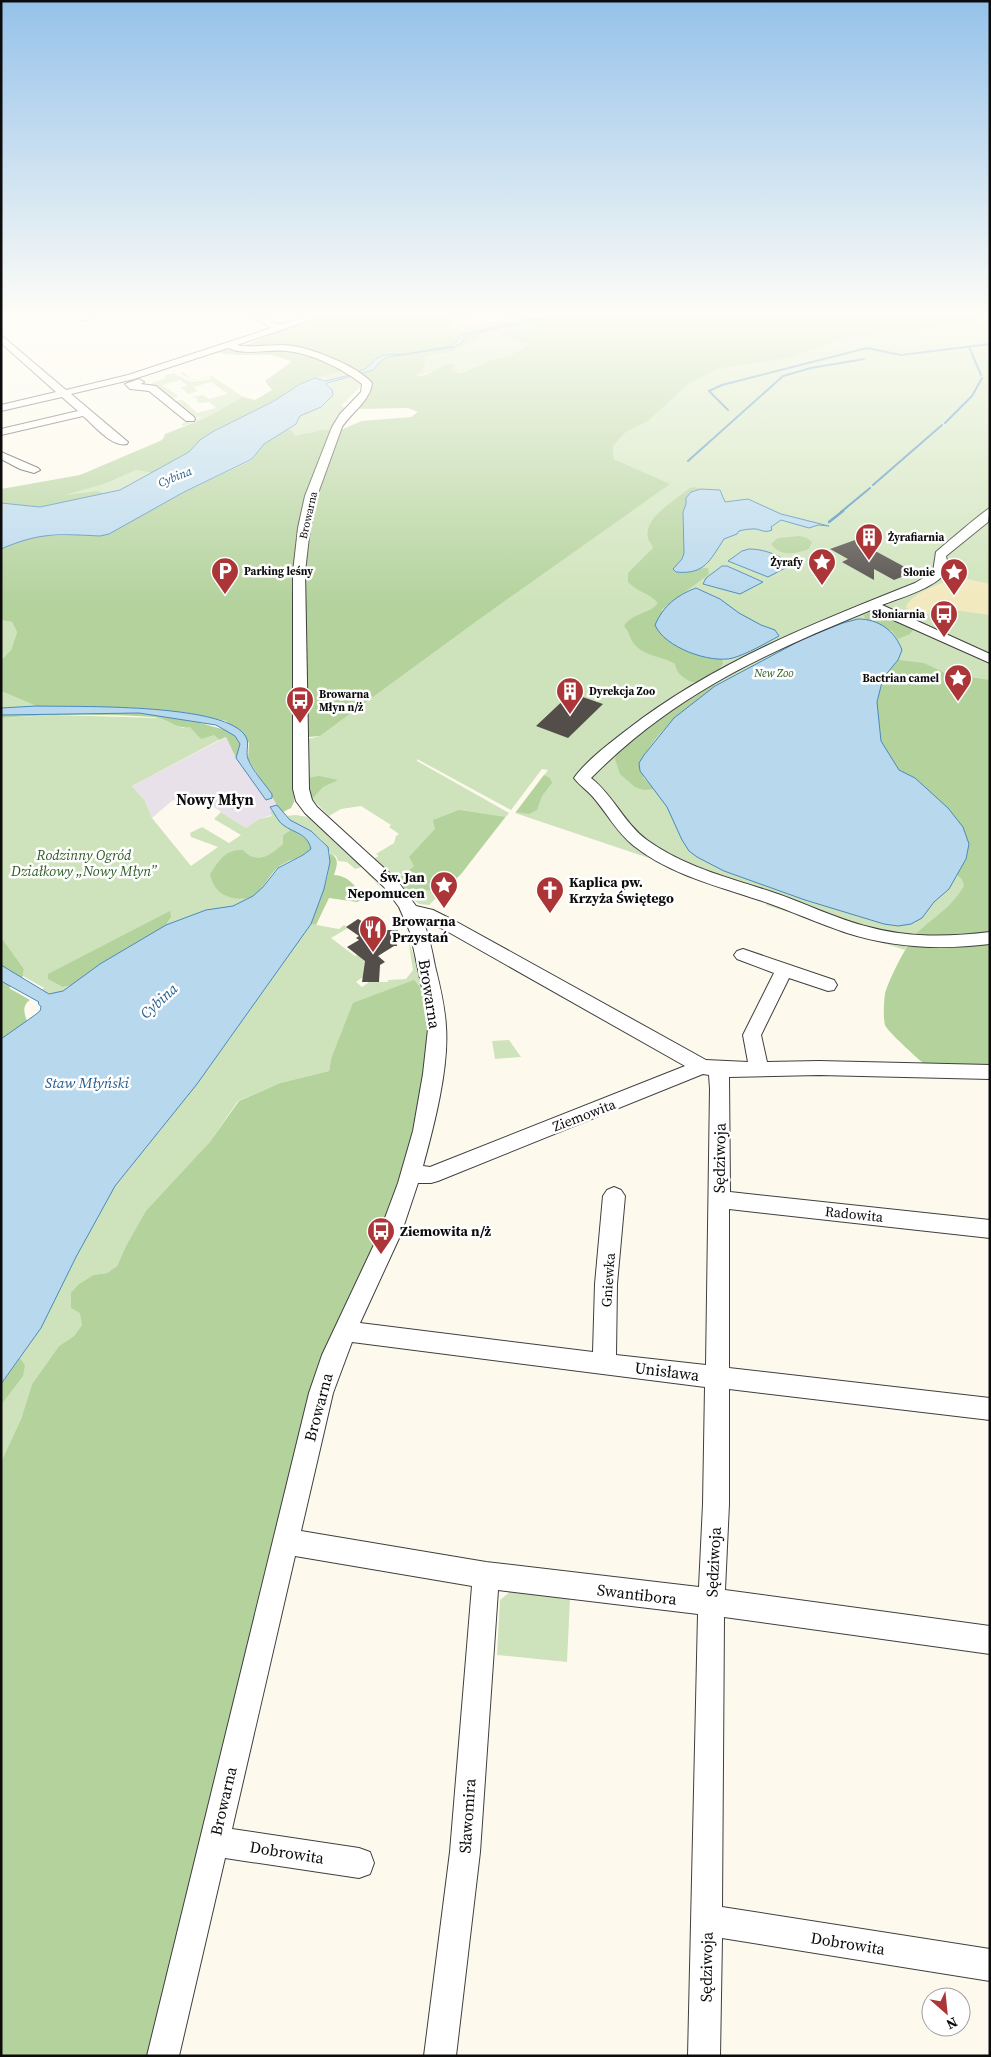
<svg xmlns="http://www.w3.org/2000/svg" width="991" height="2057" font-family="'Source Serif 4',serif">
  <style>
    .industrial { fill: #e9e1ea }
    .green { fill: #cee3bb }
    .forest { fill: #b3d29c }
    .sand { fill: #f3e9bf }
    .water { fill: #b8d8ee; stroke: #478abd }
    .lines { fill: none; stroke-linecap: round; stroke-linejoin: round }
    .stream-far1 { stroke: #478abd; stroke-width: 2 }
    .stream { stroke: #478abd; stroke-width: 2.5 }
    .building { fill: #534e4a }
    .minor-casing { stroke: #3f3f3f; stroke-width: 2 }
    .minor { fill: #fff; fill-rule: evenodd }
    .labels { text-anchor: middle; stroke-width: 5; stroke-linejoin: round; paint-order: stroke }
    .far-street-label { font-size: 11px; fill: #0c0c0c; stroke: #fff }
    .far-poi-label { font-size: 11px; font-weight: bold; fill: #0c0c0c; stroke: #fff; text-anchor: start }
    .far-park-label { font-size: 11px; font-style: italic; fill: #2e5c24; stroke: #fff }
    .far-water-label { font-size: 12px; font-style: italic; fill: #255d8e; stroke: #fff }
    .park-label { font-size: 14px; font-style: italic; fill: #2e5c24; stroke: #fff }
    .poi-label { font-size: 14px; font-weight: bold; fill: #0c0c0c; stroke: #fff; text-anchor: start }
    .street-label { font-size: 14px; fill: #0c0c0c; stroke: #fff }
    .neighbourhood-label { font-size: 15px; font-weight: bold; fill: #0c0c0c; stroke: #fff }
    .water-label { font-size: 15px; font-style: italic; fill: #255d8e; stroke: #fff }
    .near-street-label { font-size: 16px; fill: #0c0c0c; stroke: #fff }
  </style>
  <rect width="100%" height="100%" fill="#fdfaed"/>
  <!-- industrial -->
  <path class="industrial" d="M226,737L236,758L266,800L272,798L277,805L271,807L272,815L259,819L246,828L203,800L196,807L173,800L152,818L145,801L132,786Z"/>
  <!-- green -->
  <path class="green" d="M452,317H476L479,321H499L497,318L498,317H517L513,330L507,334L528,343L509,356L489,361L467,371L454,373L440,367L433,372L416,376L426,357L444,354L487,331C474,330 458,336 449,326Z
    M983,318L990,319V942L907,946L905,950L766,905L768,902L720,882L515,813L548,770L542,769L511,810L417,759V761L509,813L461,874L429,905L419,904L414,900L398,880L373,859L379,856L376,854L394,843L396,836L399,834L389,827L391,825L361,806L341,809L329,816L312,799L309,789L308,739L320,736L477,621L669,484L614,459L613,446L626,432L647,422L689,384L716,369L790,358L845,338L918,332L955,322Z
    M345,371L363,384L342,405L346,411L333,430L311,432L300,436H295L286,430L296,424L300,416L321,407L332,390L327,383L351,377C336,375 332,383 315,378Z
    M183,372L193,380L212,376L243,397L203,419L183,426L181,424L203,417L193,418L171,401L183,400L197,413L216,408L209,402L200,403L197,401L198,399L192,397L203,395L209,399L228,394L211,382L193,387L198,391L188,394L184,391L186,390L180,388L187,385L180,380L162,385L177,395V397L170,399L149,386L153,384L151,383L166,378L164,376L143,382L141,385L136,384L173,373L191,382L211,379L210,377C197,380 191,381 180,373Z
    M136,470L153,473L120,490L102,495L103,493L65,495L68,493L107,483Z
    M1,620L12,622L17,632L11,650L1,660Z
    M1,691L36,706L1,708Z
    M55,715L160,718L183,728L190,726L214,735L219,740L132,786L145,801L152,818L191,866L218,847L191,837L190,833L202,827L229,843L241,835L214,819L221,812L246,828L259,819L272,816L270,811L272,810L278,820L292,829L283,835V844C270,855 257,865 243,850L240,899L253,896L233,906L206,910L166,925L171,917L63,987L73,985L63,991L49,994L42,990L44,988L23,976L24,969L1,937V718Z
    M296,815L308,817L316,821L364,868L389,898L362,867L355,869L347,862L338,861L336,856L330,853C324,833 299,828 285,816Z
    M311,924L339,929L344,925L348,928L331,938L355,956L362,952L365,959L363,977L356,982L362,987L369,982H388V980L406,979L413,970L407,932C411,953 421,973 426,994L388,990L380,994L331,1059L329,1071L280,1083L238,1101L209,1143L125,1248L117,1266L107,1273L93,1275L79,1284L82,1325L74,1336L59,1346L32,1384L21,1419L1,1462V1405L25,1365L20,1358L41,1328L76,1257L115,1186L197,1084Z
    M509,1040L521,1057L495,1059L492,1041Z
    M511,1591L570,1599L567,1662L497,1655L500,1600Z"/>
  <!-- forest -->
  <path class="forest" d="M318,317H452L453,322L449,326C461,338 475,325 489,329L476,339L451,352L426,357L424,361L425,365L421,372L416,375C430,380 440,360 456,365L451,371L461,373L467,371L489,361L509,356L528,344L504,336L513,330L517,317H990V319L955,322L918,332L845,338L790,358L717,369L689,384L647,422L626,432L613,446L614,459L670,484L477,621L320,736L308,737L303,574L310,515L340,430L362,421L411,417L418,412L408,408L358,409L357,406L369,394L372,387L370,380L363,375L314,352L246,345L288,326Z
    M218,350H281L307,354L345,371L311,379L300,384L274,401L214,431L200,440L189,452L153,473L136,470L107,483L65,495L98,491L103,493L102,495L40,507L1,503V489L80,475L160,441L163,439L165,434L203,419L243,397L255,400L272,390L265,381L291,362V361L271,355H238L218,353Z
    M286,430H291L295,436L322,430H333L307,497L295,736L292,737L294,802L291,808L283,812L280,810L248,759L249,743L226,721L188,713L141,708L36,706L1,691V660L11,650L17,632L12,622L1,620V549L25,539L39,536L109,534L184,492L252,460L264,444Z
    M695,487L701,489L691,492L686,498V504L683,512L684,553L675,572C687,573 697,567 708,568L709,574L661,610L697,654L722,659L723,664C713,676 698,690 683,677C678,673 677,671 675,664C663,656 645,657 634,644C630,639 629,631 624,626C633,612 649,615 658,603C650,593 637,592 628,582V573L653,548C652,544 648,541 648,537C643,518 678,498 690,488Z
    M800,536L807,538L812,542L809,549C795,554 781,557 771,544L778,538Z
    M871,612C885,616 903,618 913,630L910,634L898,639L892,631L865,619L864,615Z
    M898,660L924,663L947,674L990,680V1069L928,1067C922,1063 886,1030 885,1025C883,1017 884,1001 885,994C888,981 908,941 918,932C934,917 953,906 964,886L962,879L957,875L966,859L915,778L899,770L881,741L877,702L883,678Z
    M712,684L715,686L674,718L655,739L644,755L643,778L654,789L644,790L635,787L620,774L615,759L619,747L652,720Z
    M35,713H139L185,719L226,730L235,736L240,744L236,758L226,737L219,740L214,735L201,739L190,727C177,730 167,718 154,717C104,714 52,714 1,718V715Z
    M544,775L550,778L552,783L542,796L537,810L529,814L516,812Z
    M319,776L338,780L323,787L312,799L308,778Z
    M459,810L505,817L461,874L442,892L428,890L408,893L398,880L414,866L409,857L435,829L433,820Z
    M292,829L309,841L311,849C301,858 287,860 277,868C269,876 264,887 255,895C244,903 220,898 214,885C212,882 211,878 210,874C219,861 225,849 243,850C257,865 270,855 283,844V835Z
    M330,853C340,859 337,865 334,875C349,876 357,887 363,899L357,902L329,898L316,925L311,924C319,901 331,877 330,853Z
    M170,911L171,917L166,925L100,964L73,985L63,987L48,979V974Z
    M1,937L24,969L23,976L21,978L1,965Z
    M414,980L426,994L430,1020L415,1138L367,1269L363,1268L342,1311L347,1313L152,2056H1V1462L21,1419L32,1384L59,1346L74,1336L82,1325L80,1313L71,1308V1293L79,1284L93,1275L107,1273L117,1266L125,1248L146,1211L209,1143L239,1101L280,1083L329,1071L331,1059L353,1003Z
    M1,981L11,986L9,988L30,1000C22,1005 24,1013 27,1021L1,1039Z
    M20,1358L25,1365L23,1376L1,1405V1384Z"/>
  <!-- sand -->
  <path class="sand" d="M959,577L990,584V615L946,609L936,610L919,618L906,607C912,592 944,582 959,577Z"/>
  <!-- water -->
  <path class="water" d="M540,317H552L467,335L464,339V341L455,347L388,357L382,360L373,370L327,383L326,384L332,390L333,395L321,407L300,416L296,424L264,444L252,459L184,492L109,534L100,536C59,534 40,532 1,549V503L40,507L120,490L189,452L200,440L214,431L274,401L300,384L315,378L325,381L350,375L365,369L376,359L383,355L405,354L451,346L456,343L460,335Z
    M701,489L720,490L725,502L748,499L781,514L829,526L818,525L809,528L781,520L771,527L772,530C763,534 760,528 752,529C748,529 743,530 739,531L737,534L724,539C710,560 705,575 676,572L673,569L682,559L684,553L683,512L686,504V498L691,492Z
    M749,549C763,549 778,554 790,564L789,566L768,577L728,561L742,551Z
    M722,566H727L763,582L740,594L703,584L706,578Z
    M696,588L720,599L739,613L761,625L775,630L779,636C764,644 749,653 733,658C710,664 664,647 655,625C663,606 677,595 696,588Z
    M858,619C879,619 895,631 902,650L898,660L883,678L877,702L881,741L899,770L915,778L948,808L963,827L969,844L966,859L949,889L934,902L922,918L911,924L898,926L884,924L805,900L724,871L697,857L689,851L682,840L667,807L640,771L639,763L644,755L674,718L715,686L805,638L843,623Z
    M36,706C77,707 219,703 244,734C251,742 245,750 248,759C253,771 264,783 272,794V798L266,800L236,758L240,744L235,736L216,725L139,713L1,715V708Z
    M277,805L290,820L311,831L328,847L330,862L324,889L311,924L197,1084L115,1186L76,1257L41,1328L1,1384V1039L35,1015L40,1011L41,1007L38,1003L39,1002L1,981V965L49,994L63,991L100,964L166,925L206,910L233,906L253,896L263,887L278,868L303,855L311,849C307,831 289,833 279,821C276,817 273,811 270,807Z"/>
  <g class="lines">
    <!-- stream-far1 -->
    <path class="stream-far1" d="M969,347L981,375
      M728,410L709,391L722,385L867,348L901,355L990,344
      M945,423L972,396L982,378
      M688,461L783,376L811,368L864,359
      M873,485L942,425
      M841,512L870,488"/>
    <!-- stream -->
    <path class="stream" d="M829,522L843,511"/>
  </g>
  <!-- building -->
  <path class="building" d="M855,540L914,572L894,580L874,569V580L842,562L848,559L830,549Z
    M571,693L603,704L568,738L536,726Z
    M358,919L378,930H398L397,946H394L378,956L385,962L380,965L379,982H362L365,961L347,947L359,940L356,938L359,936L346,927Z"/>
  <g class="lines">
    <!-- minor casing -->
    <g class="minor-casing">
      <path id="minor" d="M78,317H92L87,320H79Z
        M253,317H263L279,325L306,317H319L237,345C252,348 268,345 284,345C308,346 356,365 372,383C370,401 352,412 342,427L317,496L310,528L305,572L309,789L312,800L317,807L396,879L416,906L433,910L455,921L706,1060L748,1062L743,1035L774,973L737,959L734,955L737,951L743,949L834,980L837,985L834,990L828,991L789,978L761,1035L767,1062L819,1061L990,1065V1079L819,1075L729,1077L730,1192L990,1220V1238L729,1209V1368L990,1398V1420L729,1389V1504L725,1590L990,1626V1654L724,1617L722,1907L990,1949V1981L722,1938L720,2056H688L698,1614L498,1590L480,1852L456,2056H424L450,1852L472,1586L295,1556L232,1829L359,1848L370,1852L374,1863L370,1874L359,1878L225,1858L179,2056H147L309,1393L322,1355L379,1234L398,1183L413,1131L423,1074L428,1029L426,1006L410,932L399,907L384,887L305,813L296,801L293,789V572L298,528L305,496L332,427L340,414L361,392L362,384C341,368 313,354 287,351C268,349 246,356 228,348L134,379L71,394L128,442L127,444C112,448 94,425 83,416L1,435V429L78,411L62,397L1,411V405L56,392L1,343V335L66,390L128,375L271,328ZM422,919L443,929L685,1066L430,1167L423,1166C434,1126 449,1068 446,1027C445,1006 440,986 435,966C432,950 429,934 422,919ZM703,1074L709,1075L710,1089L706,1365L616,1355L617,1284L625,1196L621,1190L614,1187L607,1190L603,1196L595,1284L593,1352L360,1323L401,1234L418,1183H431L438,1181ZM352,1342L705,1387L703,1504L699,1587L486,1562L301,1531L333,1393Z
        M139,379L144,382L141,384L156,386L194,417L195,419L194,421H186L149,391L130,389L125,384Z
        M1,452L38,468L40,470L34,473L20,469L1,459Z
        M990,508L988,522L946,556C947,560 948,565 947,568C945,585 897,599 882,605L990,654V663L871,610C798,640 725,671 661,718C636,736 613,756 591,778C613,795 624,823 647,840C684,867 730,878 772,892C805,903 836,919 869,927C909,938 949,937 990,932V944C941,950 894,948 847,933C817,923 789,910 759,900C717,886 669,874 634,846C617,833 607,813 593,797C587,790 579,785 574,778C586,761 611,742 628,729C713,663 814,623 915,583L933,572L936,552C943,546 986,509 990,508Z"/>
    </g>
    <!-- minor -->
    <use href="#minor" class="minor"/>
  </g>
  <!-- sky -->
  <linearGradient id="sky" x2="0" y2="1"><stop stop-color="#95c2ea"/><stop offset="0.52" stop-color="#fefdf7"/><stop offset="1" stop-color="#fefdf7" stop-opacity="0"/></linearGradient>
  <rect width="991" height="605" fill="url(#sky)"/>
  <!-- icons -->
  <defs>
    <g id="building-pin" transform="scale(1.4375)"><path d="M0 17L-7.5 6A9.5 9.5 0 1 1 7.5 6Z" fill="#ab3537" stroke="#fff"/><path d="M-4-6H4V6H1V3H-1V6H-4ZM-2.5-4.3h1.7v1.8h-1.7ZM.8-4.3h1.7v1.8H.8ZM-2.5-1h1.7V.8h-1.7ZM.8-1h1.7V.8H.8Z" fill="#fff"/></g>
    <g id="sight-pin" transform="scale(1.4375)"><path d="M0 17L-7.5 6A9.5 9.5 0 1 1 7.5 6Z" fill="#ab3537" stroke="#fff"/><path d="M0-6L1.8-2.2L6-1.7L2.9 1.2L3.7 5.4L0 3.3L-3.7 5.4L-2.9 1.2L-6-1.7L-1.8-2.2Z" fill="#fff"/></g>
    <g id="parking-pin" transform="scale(1.4375)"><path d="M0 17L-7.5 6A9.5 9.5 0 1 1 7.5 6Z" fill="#ab3537" stroke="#fff"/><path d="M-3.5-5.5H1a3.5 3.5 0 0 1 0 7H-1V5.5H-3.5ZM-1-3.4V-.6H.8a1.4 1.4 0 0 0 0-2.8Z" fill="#fff"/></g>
    <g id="bus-pin" transform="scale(1.4375)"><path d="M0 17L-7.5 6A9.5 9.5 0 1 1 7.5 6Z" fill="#ab3537" stroke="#fff"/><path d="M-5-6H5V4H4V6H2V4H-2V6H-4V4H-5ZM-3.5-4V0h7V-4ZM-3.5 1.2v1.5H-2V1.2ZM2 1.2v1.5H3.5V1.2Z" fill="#fff"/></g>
    <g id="church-pin" transform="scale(1.4375)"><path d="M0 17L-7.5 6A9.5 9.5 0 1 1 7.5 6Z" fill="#ab3537" stroke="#fff"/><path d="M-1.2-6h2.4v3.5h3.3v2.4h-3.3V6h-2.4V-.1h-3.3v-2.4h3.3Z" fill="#fff"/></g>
    <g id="restaurant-pin" transform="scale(1.4375)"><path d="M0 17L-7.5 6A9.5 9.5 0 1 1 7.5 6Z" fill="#ab3537" stroke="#fff"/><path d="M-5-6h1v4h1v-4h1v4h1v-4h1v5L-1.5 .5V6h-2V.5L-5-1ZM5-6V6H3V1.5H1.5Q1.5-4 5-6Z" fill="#fff"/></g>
  </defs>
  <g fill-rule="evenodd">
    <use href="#building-pin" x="869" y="537"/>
    <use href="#sight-pin" x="822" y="562"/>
    <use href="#parking-pin" x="225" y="571"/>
    <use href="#sight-pin" x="954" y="572"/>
    <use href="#bus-pin" x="944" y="614"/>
    <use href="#sight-pin" x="958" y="678"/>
    <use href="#building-pin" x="570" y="691"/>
    <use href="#bus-pin" x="300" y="700"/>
    <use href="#sight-pin" x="444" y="885"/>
    <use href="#church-pin" x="550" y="890"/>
    <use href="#restaurant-pin" x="373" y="929"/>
    <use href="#bus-pin" x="381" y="1231"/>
  </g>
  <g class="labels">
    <!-- far-street labels -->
    <g class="far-street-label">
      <text transform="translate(308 515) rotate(-77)" y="4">Browarna</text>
    </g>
    <!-- far-poi labels -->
    <g class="far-poi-label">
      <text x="888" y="541">Żyrafiarnia</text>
      <text x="803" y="566" text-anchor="end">Żyrafy</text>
      <text x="244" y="575">Parking leśny</text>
      <text x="935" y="576" text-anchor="end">Słonie</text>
      <text x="925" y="618" text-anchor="end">Słoniarnia</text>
      <text x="939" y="682" text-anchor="end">Bactrian camel</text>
      <text x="589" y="695">Dyrekcja Zoo</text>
      <text x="319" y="698">Browarna<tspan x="319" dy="13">Młyn n/ż</tspan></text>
    </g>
    <!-- far-park labels -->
    <g class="far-park-label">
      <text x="774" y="677">New Zoo</text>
    </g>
    <!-- far-water labels -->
    <g class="far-water-label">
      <text transform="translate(175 477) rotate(-22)" y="4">Cybina</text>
    </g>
    <!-- park labels -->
    <g class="park-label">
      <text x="84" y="860">Rodzinny Ogród<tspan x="84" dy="16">Działkowy „Nowy Młyn”</tspan></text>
    </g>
    <!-- poi labels -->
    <g class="poi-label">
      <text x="425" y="882" text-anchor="end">Św. Jan<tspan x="425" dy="16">Nepomucen</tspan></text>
      <text x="569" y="887">Kaplica pw.<tspan x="569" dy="16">Krzyża Świętego</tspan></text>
      <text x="392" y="926">Browarna<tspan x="392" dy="16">Przystań</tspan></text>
      <text x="400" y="1236">Ziemowita n/ż</text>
    </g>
    <!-- street labels -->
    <g class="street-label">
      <text transform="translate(584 1115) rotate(-21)" y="5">Ziemowita</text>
      <text transform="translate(854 1214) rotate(6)" y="5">Radowita</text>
      <text transform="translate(608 1280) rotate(-86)" y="5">Gniewka</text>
    </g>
    <!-- neighbourhood labels -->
    <g class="neighbourhood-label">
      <text x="215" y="805">Nowy Młyn</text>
    </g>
    <!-- water labels -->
    <g class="water-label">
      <text transform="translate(159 1001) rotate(-42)" y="5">Cybina</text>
      <text x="87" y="1088">Staw Młyński</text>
    </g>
    <!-- near-street labels -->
    <g class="near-street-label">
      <text transform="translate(430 994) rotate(81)" y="6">Browarna</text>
      <text transform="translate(719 1158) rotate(-89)" y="6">Sędziwoja</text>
      <text transform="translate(667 1371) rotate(7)" y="6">Unisława</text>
      <text transform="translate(318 1407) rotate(-75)" y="6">Browarna</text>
      <text transform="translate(713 1562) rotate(-87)" y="6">Sędziwoja</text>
      <text transform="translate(637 1594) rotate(7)" y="6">Swantibora</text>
      <text transform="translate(223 1801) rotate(-77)" y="6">Browarna</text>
      <text transform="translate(467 1816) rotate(-86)" y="6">Sławomira</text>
      <text transform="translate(287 1852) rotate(9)" y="6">Dobrowita</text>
      <text transform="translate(848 1943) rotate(9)" y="6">Dobrowita</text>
      <text transform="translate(706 1967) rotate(-89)" y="6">Sędziwoja</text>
    </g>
  </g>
  <!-- border -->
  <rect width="991" height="2057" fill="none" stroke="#0c0c0c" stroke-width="5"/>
  <!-- north arrow -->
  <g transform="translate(946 2012) rotate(153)"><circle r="24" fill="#ffffff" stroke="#9e9e9e"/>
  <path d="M0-4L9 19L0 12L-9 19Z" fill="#ab3537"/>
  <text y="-8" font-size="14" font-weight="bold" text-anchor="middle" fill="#0c0c0c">N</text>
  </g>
</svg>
